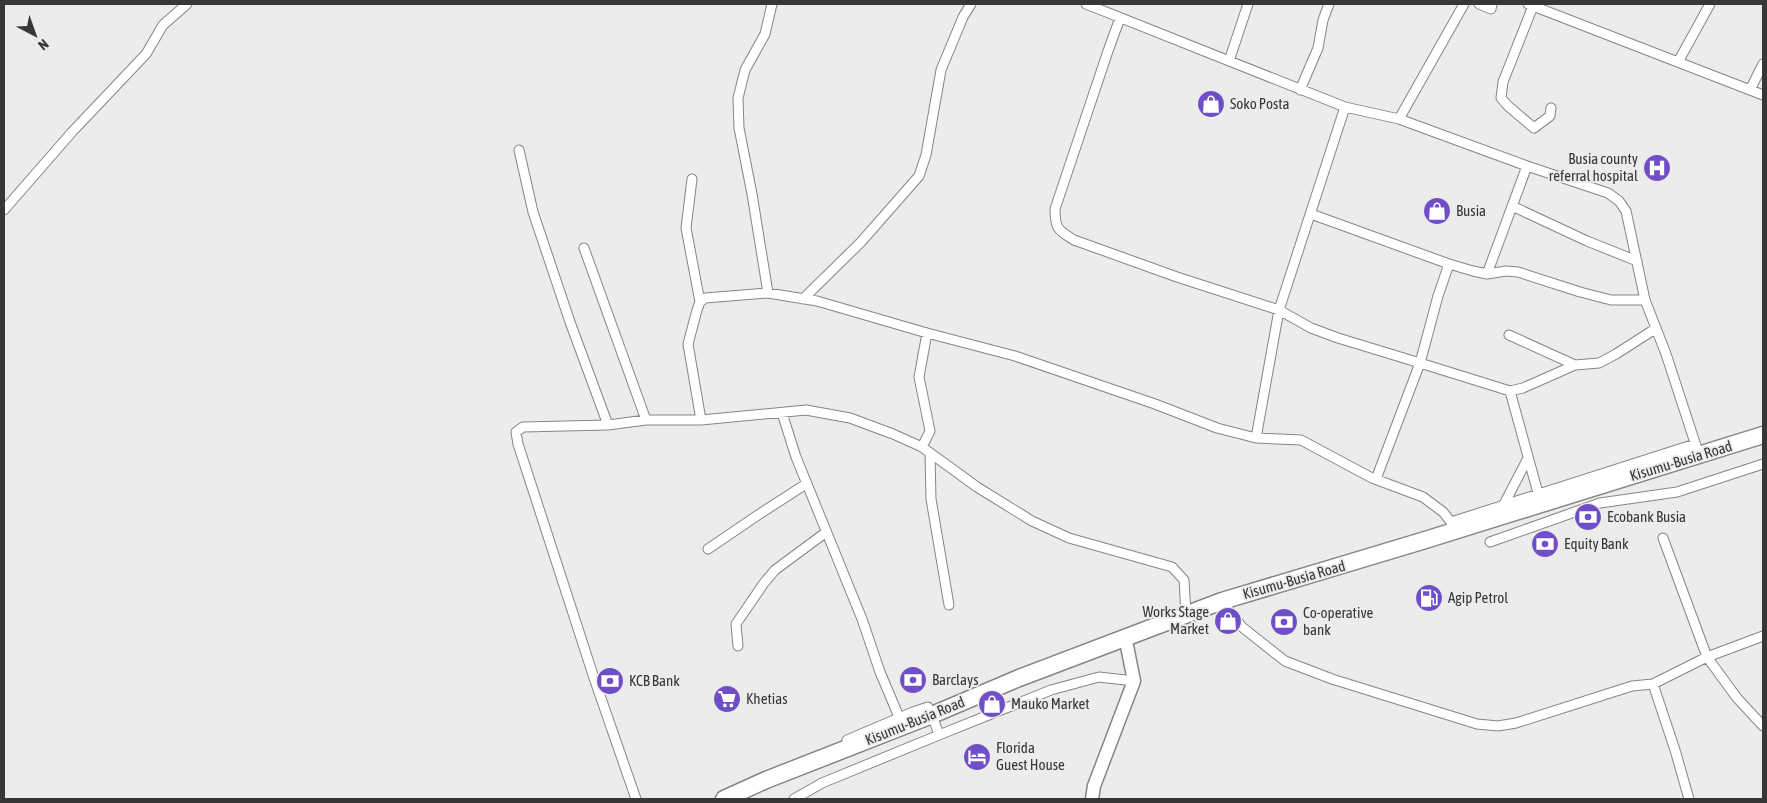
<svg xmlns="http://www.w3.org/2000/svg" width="1767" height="803" font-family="'Asap Condensed',sans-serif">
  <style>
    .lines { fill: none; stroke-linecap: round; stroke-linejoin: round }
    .street-casing { stroke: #858683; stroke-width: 11 }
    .secondary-casing { stroke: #858683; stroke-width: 15 }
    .highway-casing { stroke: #858683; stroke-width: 19 }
    .street { stroke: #fff; stroke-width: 9 }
    .secondary { stroke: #fff; stroke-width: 12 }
    .highway { stroke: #fff; stroke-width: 16 }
    .labels { text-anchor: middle; stroke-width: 4; stroke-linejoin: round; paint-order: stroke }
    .poi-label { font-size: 15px; fill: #363736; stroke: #ecedea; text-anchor: start }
    .street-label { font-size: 15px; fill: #363736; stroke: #ecedea }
  </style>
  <rect width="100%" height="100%" fill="#ecedea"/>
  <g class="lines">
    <!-- street casing -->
    <g class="street-casing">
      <path id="street" d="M1086,4L1345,107L1399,119L1527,166L1608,193L1619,201L1626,211L1645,300L1666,354L1699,455
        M1479,4L1491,9L1492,4
        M1528,4L1763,95
        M1533,6L1503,82L1501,98L1508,106L1534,128L1550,116L1551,108
        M1120,18L1108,51L1055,209C1055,229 1058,230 1074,240L1177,277L1279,310L1311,328L1338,338L1420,363L1438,296L1449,264
        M1229,61L1248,4
        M1678,62L1710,4
        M1300,90L1318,48L1323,20L1329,4
        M1750,90L1763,64
        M1399,119L1464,4
        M519,150L533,212L570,322L608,425
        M692,179L686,228L700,302
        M1512,206L1587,241L1637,261
        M4,210L72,132L146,54L163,25L187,4
        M1311,214L1449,264L1473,271L1487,274L1506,271L1518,272L1580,292L1611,300H1645
        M584,248L646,420
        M1487,274L1527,166
        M768,293L752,194L739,128L738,98L745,70L765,34L772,4
        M803,299L861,242L919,176L926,155L941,70L963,17L971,4
        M1509,335L1575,365
        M1510,391L1523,388L1575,365L1599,363L1616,354L1655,329
        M782,413L796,457L862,619L880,672L899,717
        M701,420L688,344L697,310L700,302L705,298L768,293L817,301L927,333L1015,356L1155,404L1217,428L1256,438L1301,440L1372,478L1423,497L1443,512L1451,522L1453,531
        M1256,438L1279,310L1345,107
        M922,447L930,431L919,377L927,333
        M930,453L931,499L949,605
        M1376,479L1420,363L1510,391L1541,504
        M1503,506L1528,458
        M1451,522L1695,444
        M1663,538L1707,657L1737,698L1763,726
        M1490,542L1600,503L1677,492L1763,464
        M708,549L758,515L806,484
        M1222,601L1242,627L1285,661L1332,679L1477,724L1498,726L1516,723L1632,686L1653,684L1707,657L1763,636
        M738,646L736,624L764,583L775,570L825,533
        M1653,684L1675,750L1689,799
        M939,735L1051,690L1099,677L1134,681
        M636,799L594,678L518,444L516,432L523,427L608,425L646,420H701L806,410L850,418L893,434L922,447L977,487L1032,521L1069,538L1172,567L1184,580L1186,614
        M794,799L822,783L939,735L932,715L928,707L913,712L847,740"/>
    </g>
    <!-- secondary casing -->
    <g class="secondary-casing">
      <path id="secondary" d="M1092,799L1094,786L1134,681L1125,636"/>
    </g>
    <!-- highway casing -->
    <g class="highway-casing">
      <path id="highway" d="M724,799L766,780L932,715L1019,678L1222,601L1422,541L1763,435"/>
    </g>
    <!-- street -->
    <use href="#street" class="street"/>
    <!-- secondary -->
    <use href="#secondary" class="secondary"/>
    <!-- highway -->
    <use href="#highway" class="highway"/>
  </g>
  <!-- icons -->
  <defs>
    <g id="shop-disc" transform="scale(1.4375)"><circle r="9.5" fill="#6f4ec7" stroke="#ecedea"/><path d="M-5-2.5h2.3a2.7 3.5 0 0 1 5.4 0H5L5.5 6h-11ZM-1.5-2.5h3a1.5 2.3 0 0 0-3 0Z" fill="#fff"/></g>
    <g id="hospital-disc" transform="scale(1.4375)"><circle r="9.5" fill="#6f4ec7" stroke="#ecedea"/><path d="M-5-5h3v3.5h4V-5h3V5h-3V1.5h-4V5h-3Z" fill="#fff"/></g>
    <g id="bank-disc" transform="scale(1.4375)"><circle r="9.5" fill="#6f4ec7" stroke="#ecedea"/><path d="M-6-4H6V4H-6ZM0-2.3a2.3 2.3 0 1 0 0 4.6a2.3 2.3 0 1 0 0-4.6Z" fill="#fff"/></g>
    <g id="fuel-disc" transform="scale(1.4375)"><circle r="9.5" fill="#6f4ec7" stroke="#ecedea"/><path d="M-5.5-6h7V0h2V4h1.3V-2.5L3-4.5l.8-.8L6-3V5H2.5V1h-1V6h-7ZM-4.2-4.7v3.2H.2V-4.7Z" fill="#fff"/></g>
    <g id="supermarket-disc" transform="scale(1.4375)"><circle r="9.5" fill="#6f4ec7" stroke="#ecedea"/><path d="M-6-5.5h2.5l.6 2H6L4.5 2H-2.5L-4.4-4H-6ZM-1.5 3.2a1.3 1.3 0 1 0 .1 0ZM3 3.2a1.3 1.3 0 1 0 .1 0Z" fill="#fff"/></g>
    <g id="hotel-disc" transform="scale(1.4375)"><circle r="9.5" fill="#6f4ec7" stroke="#ecedea"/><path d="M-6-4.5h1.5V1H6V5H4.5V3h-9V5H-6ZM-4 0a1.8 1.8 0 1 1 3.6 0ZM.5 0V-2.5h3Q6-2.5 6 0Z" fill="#fff"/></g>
  </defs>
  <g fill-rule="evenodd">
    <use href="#shop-disc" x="1211" y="104"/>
    <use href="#hospital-disc" x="1657" y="168"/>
    <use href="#shop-disc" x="1437" y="211"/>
    <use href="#bank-disc" x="1588" y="517"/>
    <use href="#bank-disc" x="1545" y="544"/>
    <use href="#fuel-disc" x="1429" y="598"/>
    <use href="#shop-disc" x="1228" y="621"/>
    <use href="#bank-disc" x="1284" y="622"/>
    <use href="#bank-disc" x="913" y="680"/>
    <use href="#bank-disc" x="610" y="681"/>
    <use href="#supermarket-disc" x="727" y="699"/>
    <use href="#shop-disc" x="992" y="704"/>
    <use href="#hotel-disc" x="977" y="757"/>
  </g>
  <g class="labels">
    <!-- poi labels -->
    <g class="poi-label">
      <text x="1230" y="109">Soko Posta</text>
      <text x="1638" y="164" text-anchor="end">Busia county<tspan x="1638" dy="17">referral hospital</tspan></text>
      <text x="1456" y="216">Busia</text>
      <text x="1607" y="522">Ecobank Busia</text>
      <text x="1564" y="549">Equity Bank</text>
      <text x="1448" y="603">Agip Petrol</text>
      <text x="1209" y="617" text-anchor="end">Works Stage<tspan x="1209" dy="17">Market</tspan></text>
      <text x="1303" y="618">Co-operative<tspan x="1303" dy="17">bank</tspan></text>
      <text x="932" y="685">Barclays</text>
      <text x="629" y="686">KCB Bank</text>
      <text x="746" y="704">Khetias</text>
      <text x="1011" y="709">Mauko Market</text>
      <text x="996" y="753">Florida<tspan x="996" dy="17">Guest House</tspan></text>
    </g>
    <!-- street labels -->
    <g class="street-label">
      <text transform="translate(1681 461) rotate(-17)" y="5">Kisumu-Busia Road</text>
      <text transform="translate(1294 580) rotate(-16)" y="5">Kisumu-Busia Road</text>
      <text transform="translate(915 721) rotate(-22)" y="5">Kisumu-Busia Road</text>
    </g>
  </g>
  <!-- border -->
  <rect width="1767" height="803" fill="none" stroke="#363736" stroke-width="10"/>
  <!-- north arrow -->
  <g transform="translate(35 35) rotate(139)" stroke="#ecedea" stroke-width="4" paint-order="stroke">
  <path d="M0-4L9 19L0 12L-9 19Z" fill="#363736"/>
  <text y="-8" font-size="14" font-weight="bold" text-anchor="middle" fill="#363736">N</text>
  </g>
</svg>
